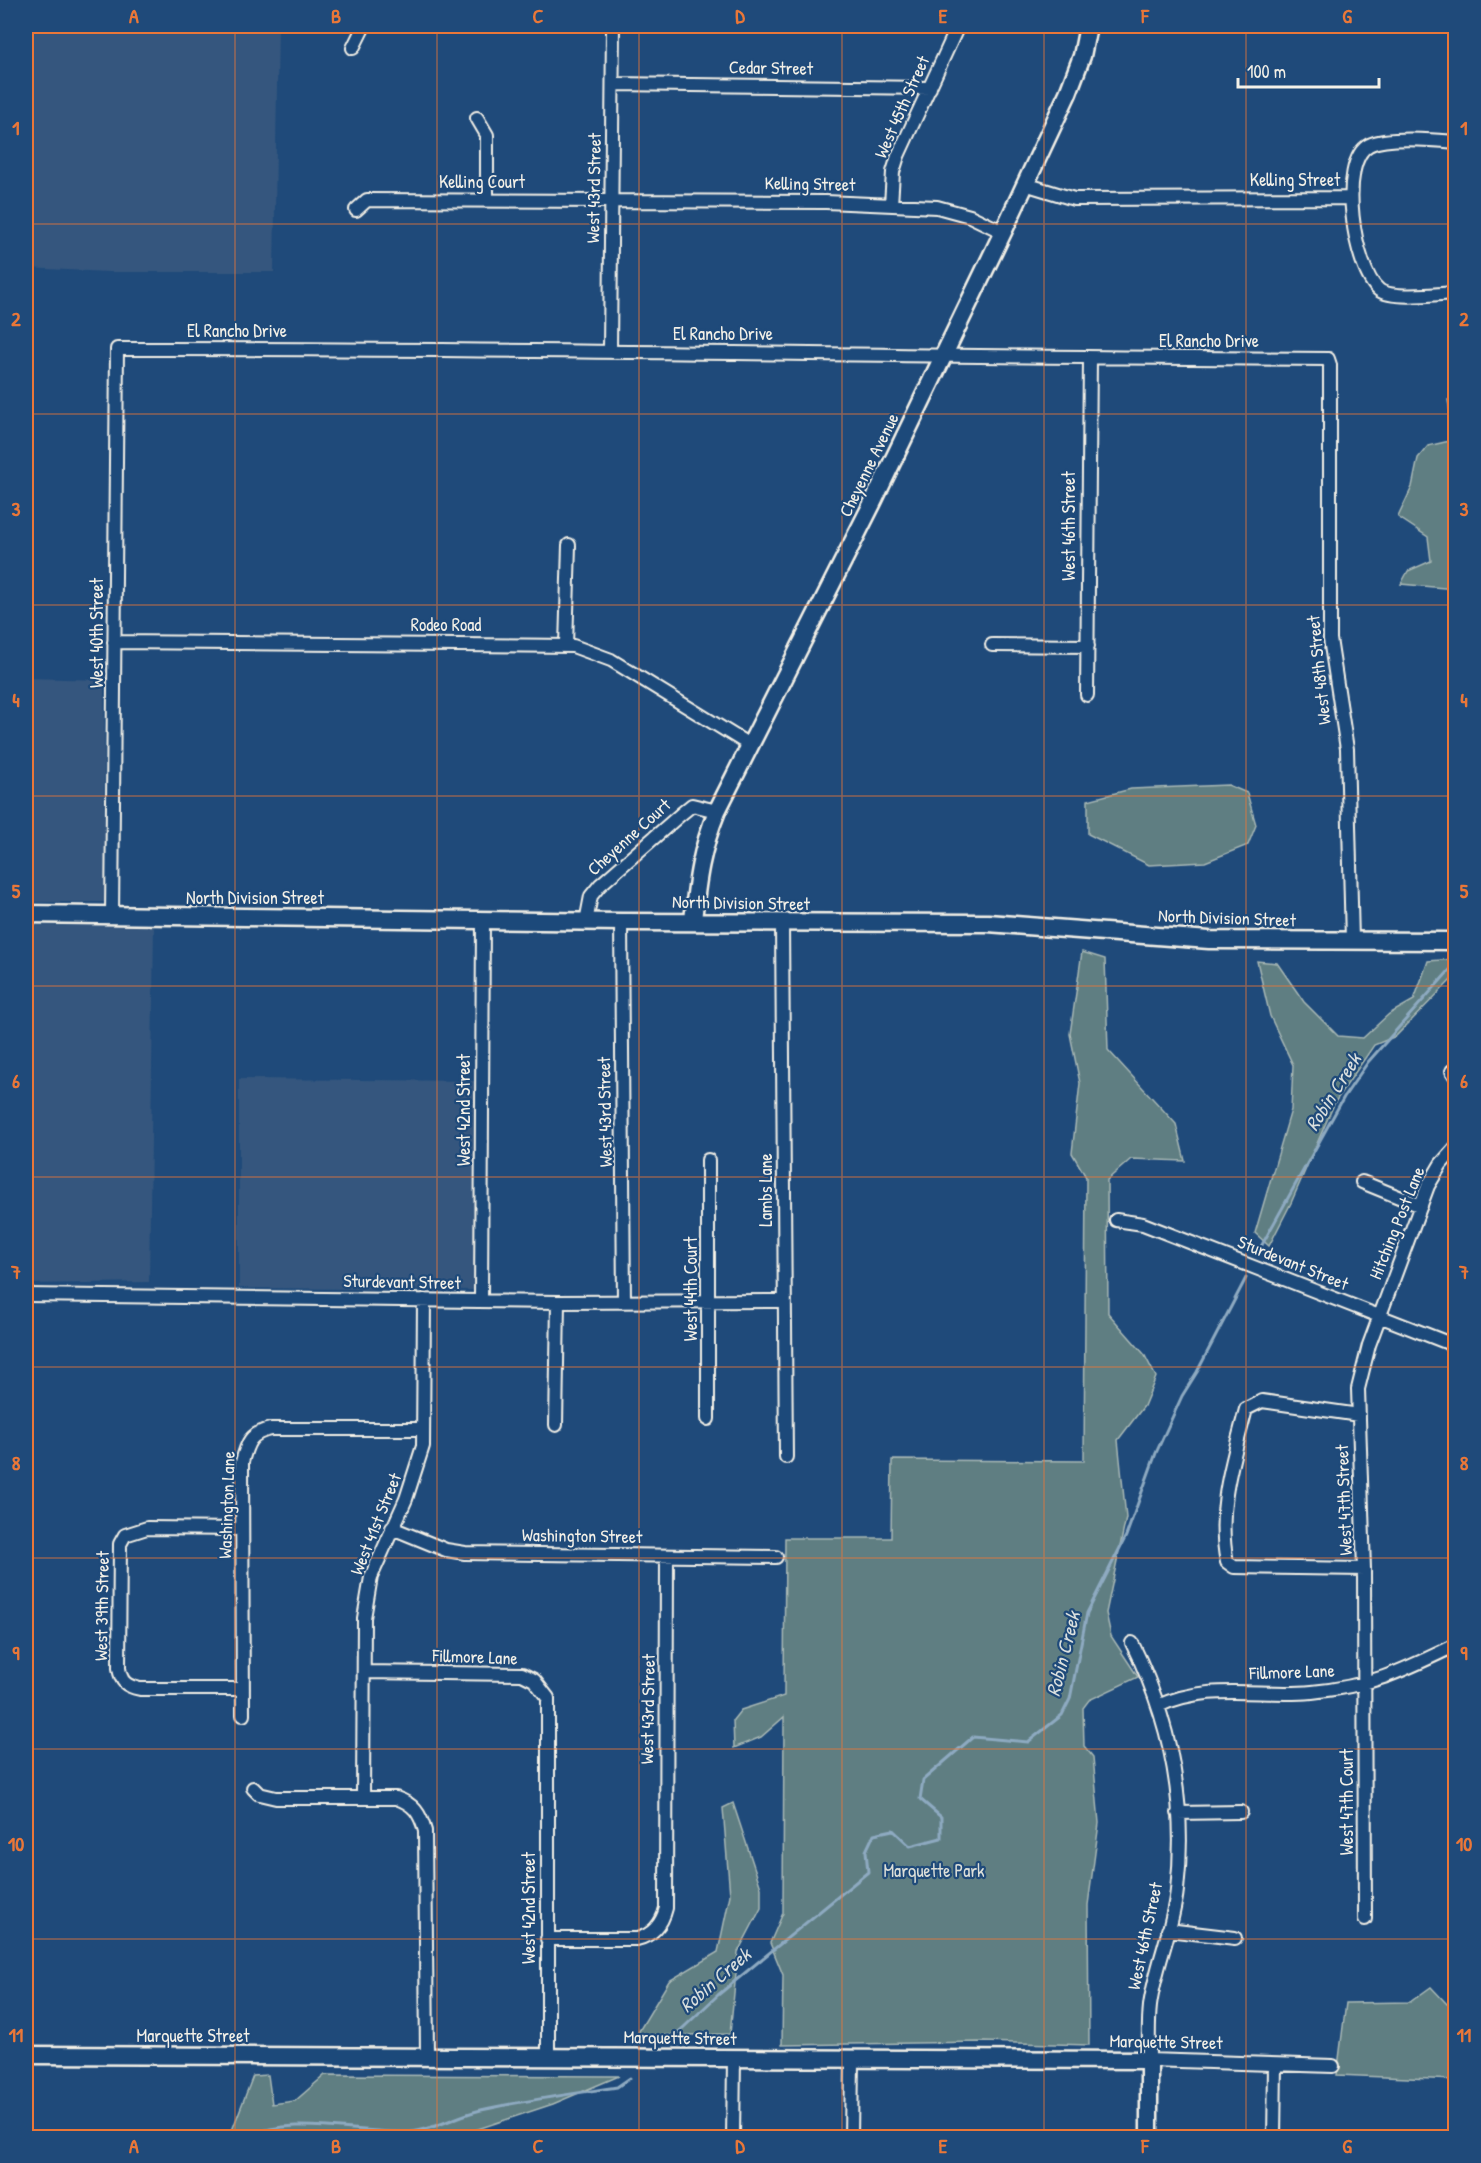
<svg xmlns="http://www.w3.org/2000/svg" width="1481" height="2163" font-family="'Patrick Hand',sans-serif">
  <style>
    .built { fill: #34577e }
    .green { fill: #5e7e82; stroke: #a9b8b5; stroke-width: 1.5 }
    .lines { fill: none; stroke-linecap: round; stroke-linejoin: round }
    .stream { stroke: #8eaac1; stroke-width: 3 }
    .street-casing { stroke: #f4f1e8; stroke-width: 16 }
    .secondary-casing { stroke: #f4f1e8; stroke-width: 21 }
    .street { stroke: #1f4a7a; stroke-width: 12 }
    .secondary { stroke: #1f4a7a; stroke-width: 16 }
    .grid { fill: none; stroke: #ea7738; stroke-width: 1.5; stroke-opacity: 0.55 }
    .labels { text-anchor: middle; stroke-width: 4.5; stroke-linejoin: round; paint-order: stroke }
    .street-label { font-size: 18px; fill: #f4f1e8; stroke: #1f4a7a }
    .park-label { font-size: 18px; fill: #dee0d9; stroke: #1f4a7a }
    .water-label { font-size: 20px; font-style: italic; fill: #dadfde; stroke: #1f4a7a }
    .neatline { fill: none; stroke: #ea7738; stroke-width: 2 }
    .grid-label { font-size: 20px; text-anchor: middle; font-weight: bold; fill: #ea7738 }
  </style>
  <rect width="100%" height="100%" fill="#1f4a7a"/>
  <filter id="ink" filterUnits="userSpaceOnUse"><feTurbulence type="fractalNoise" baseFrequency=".0167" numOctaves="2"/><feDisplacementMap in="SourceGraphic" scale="12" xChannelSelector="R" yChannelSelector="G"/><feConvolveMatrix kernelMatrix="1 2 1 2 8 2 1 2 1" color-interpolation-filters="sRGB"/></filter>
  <g filter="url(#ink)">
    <!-- built -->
    <path class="built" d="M26,26H278L274,272H108L26,268Z
      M26,678L104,680L105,902H26Z
      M26,925L154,926L149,1282L26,1284Z
      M239,1079L477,1081L475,1290L239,1288Z"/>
    <!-- green -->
    <path class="green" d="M1455,399V589L1401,584L1408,571L1431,561L1428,537L1398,517L1412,487L1418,458L1428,446L1454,440L1448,400Z
      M1228,785L1247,793L1256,825L1248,845L1205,862L1149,865L1088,834V800L1131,789Z
      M1082,952L1105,959L1108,1050L1176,1124L1185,1161L1131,1159L1107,1180L1108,1313L1144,1354L1156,1377L1144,1406L1118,1440L1126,1518L1106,1613L1111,1636L1138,1677L1089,1700L1083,1708L1084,1746L1093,1757L1099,1823L1088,1905L1089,2045L982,2042L782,2045L783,1975L770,1943L783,1913L784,1717L761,1737L734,1748L733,1720L741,1710L784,1696L785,1538H891L892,1460L1084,1461L1086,1177L1072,1153L1080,1083L1070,1034Z
      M1455,959V976L1396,1036L1374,1045L1335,1102L1291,1203L1269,1246L1255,1233L1291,1110L1293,1065L1270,1016L1257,961L1277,963L1304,1002L1338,1036L1363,1038L1389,1014L1414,1000L1428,961Z
      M733,1803L761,1888V1908L738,1952L730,2034L636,2036L669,1981L718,1952L730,1895L723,1808Z
      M1431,1987L1447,2004H1455V2080L1337,2075L1346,2003L1410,2002Z
      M268,2075L272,2104L295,2101L325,2075L619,2076L553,2104L454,2137H225L231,2133L253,2076Z"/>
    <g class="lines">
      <!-- stream -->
      <path class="stream" d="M1258,1252L1344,1097L1368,1062L1456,963
        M668,2042L718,1995L868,1872L866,1851L874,1834L893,1830L910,1846L941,1838V1817L920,1799L923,1780L973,1737L1028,1742L1062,1715L1070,1699L1087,1613L1126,1536L1156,1453L1182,1396L1197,1372L1246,1278
        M243,2138C295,2113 356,2135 411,2132C434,2130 458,2115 481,2110C526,2100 571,2094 617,2087L630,2078"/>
      <!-- street casing -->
      <g class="street-casing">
        <path id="street" d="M353,48L364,26
          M613,84L930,88
          M477,118L487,135V200
          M1456,142C1435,140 1387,136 1369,145C1337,162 1354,270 1379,290C1392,300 1438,294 1456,293
          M1025,184L1074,199L1351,198
          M891,205L893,172L898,156L958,26
          M356,210L367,200L826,202L937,207L970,216L1003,232
          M610,351L613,26
          M114,642L573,646L611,660L751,746
          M992,645L1088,646
          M566,646L569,545
          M1087,695L1090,358
          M112,917L117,349C521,348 924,357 1328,359L1330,365V639L1347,749L1352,940
          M586,922L591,896L600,885L681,814L692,805L717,811
          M621,922L624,1302
          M782,923L786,1457
          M1452,1071L1456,1077
          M708,1160V1419
          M1362,1182L1421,1206
          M1116,1220L1143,1224L1456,1346
          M26,1295L558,1302L778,1301
          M481,1301L483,920
          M1359,1415L1262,1401L1246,1409C1233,1460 1216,1509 1227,1562L1234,1567L1364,1569
          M556,1425L558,1302
          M392,1528L446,1550L465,1553L776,1557
          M242,1529L147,1528L125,1535L120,1544L119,1668C121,1682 126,1686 140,1689H243
          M1132,1643C1170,1720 1187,1804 1177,1890C1173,1929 1155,1967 1150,2006C1148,2024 1149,2042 1149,2060L1333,2066
          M364,1672L522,1674L534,1680L548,1698V2056
          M1158,1706C1209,1682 1260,1697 1312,1692C1373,1686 1402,1671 1456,1645
          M243,1715L242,1462C247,1443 250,1433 271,1429H423
          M253,1788L259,1794L276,1798H396C414,1804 420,1813 425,1831L427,2056
          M363,1798L364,1618L371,1577L406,1499L423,1446L424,1300
          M1178,1813L1241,1812
          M1365,1919L1364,1569L1358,1389L1369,1345L1428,1186L1441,1164L1456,1147
          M1168,1930L1235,1938
          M547,1939H637C653,1935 662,1924 666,1908L667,1556
          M733,2138L734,2059
          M851,2138L852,2060
          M1274,2138L1275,2065"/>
      </g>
      <!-- secondary casing -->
      <g class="secondary-casing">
        <path id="secondary" d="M26,914L621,922L988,923L1209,940L1456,941
          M693,921C697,880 701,850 717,811L873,502L1003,232L1068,93L1082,56L1088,26
          M26,2055L1149,2060V2138"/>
      </g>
      <!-- street -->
      <use href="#street" class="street"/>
      <!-- secondary -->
      <use href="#secondary" class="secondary"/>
    </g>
  </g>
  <!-- grid -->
  <path class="grid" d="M235,26V2138M437,26V2138M639,26V2138M842,26V2138M1044,26V2138M1246,26V2138M26,224H1456M26,414H1456M26,605H1456M26,796H1456M26,986H1456M26,1177H1456M26,1367H1456M26,1558H1456M26,1749H1456M26,1939H1456"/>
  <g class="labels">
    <!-- street labels -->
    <g class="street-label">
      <text transform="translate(771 68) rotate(1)" y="6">Cedar Street</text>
      <text transform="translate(902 107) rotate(-66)" y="6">West 45th Street</text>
      <text x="1295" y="186">Kelling Street</text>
      <text x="482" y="188">Kelling Court</text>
      <text transform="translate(810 184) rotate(1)" y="6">Kelling Street</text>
      <text transform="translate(594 188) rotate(-89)" y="6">West 43rd Street</text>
      <text x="237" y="337">El Rancho Drive</text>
      <text x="723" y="340">El Rancho Drive</text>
      <text x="1209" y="347">El Rancho Drive</text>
      <text transform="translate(869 465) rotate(-64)" y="6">Cheyenne Avenue</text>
      <text transform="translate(1069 526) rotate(-90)" y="6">West 46th Street</text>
      <text x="446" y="631">Rodeo Road</text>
      <text transform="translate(97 633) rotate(-90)" y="6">West 40th Street</text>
      <text transform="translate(1319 670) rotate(-96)" y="6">West 48th Street</text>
      <text transform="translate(629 837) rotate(-42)" y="6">Cheyenne Court</text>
      <text x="255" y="904">North Division Street</text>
      <text transform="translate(741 903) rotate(1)" y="6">North Division Street</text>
      <text transform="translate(1227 918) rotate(2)" y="6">North Division Street</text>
      <text transform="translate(464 1110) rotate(-90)" y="6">West 42nd Street</text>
      <text transform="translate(605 1112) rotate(-91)" y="6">West 43rd Street</text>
      <text transform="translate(766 1190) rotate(-90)" y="6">Lambs Lane</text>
      <text transform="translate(1397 1223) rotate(-68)" y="6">Hitching Post Lane</text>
      <text transform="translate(1293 1263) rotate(22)" y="6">Sturdevant Street</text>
      <text transform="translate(402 1282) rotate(1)" y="6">Sturdevant Street</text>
      <text transform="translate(691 1289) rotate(-90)" y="6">West 44th Court</text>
      <text transform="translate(1344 1500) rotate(-92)" y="6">West 47th Street</text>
      <text transform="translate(227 1505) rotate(-88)" y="6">Washington Lane</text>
      <text transform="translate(376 1524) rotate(-68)" y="6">West 41st Street</text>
      <text transform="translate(582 1536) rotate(1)" y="6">Washington Street</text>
      <text transform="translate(102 1606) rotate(-89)" y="6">West 39th Street</text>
      <text transform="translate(475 1657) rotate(2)" y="6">Fillmore Lane</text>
      <text transform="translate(1292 1672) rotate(-2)" y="6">Fillmore Lane</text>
      <text transform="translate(648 1709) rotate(-89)" y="6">West 43rd Street</text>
      <text transform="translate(1347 1802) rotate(-90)" y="6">West 47th Court</text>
      <text transform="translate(529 1908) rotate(-90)" y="6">West 42nd Street</text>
      <text transform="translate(1145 1936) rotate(-78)" y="6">West 46th Street</text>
      <text x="193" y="2042">Marquette Street</text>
      <text transform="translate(680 2038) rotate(1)" y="6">Marquette Street</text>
      <text transform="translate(1166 2042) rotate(1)" y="6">Marquette Street</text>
    </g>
    <!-- park labels -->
    <g class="park-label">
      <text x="934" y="1877">Marquette Park</text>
    </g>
    <!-- water labels -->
    <g class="water-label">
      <text transform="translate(1333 1092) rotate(-58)" y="7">Robin Creek</text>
      <text transform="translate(1063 1654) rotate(-76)" y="7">Robin Creek</text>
      <text transform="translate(715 1980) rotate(-41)" y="7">Robin Creek</text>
    </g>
  </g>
  <!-- margin -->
  <rect width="1481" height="2163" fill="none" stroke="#1f4a7a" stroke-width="66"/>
  <!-- scale -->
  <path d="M1238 78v9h141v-9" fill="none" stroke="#f4f1e8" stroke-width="3"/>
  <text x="1247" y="78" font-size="18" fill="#f4f1e8" stroke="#1f4a7a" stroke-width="4.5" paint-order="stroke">100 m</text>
  <rect x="33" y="33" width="1415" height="2097" class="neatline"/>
  <g class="grid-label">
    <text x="134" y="23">A</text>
    <text x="336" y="23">B</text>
    <text x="538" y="23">C</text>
    <text x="740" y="23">D</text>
    <text x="943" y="23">E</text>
    <text x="1145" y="23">F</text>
    <text x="1347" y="23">G</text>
    <text x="16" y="135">1</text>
    <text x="1464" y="135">1</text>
    <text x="16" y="326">2</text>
    <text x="1464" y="326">2</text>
    <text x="16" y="516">3</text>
    <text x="1464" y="516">3</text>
    <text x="16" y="707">4</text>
    <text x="1464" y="707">4</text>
    <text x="16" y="898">5</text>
    <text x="1464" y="898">5</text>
    <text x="16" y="1088">6</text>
    <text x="1464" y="1088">6</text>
    <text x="16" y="1279">7</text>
    <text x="1464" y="1279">7</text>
    <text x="16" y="1470">8</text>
    <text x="1464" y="1470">8</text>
    <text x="16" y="1660">9</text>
    <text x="1464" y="1660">9</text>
    <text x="16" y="1851">10</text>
    <text x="1464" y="1851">10</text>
    <text x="16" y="2042">11</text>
    <text x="1464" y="2042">11</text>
    <text x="134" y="2153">A</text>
    <text x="336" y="2153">B</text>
    <text x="538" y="2153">C</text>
    <text x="740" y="2153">D</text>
    <text x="943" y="2153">E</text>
    <text x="1145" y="2153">F</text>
    <text x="1347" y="2153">G</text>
  </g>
</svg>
